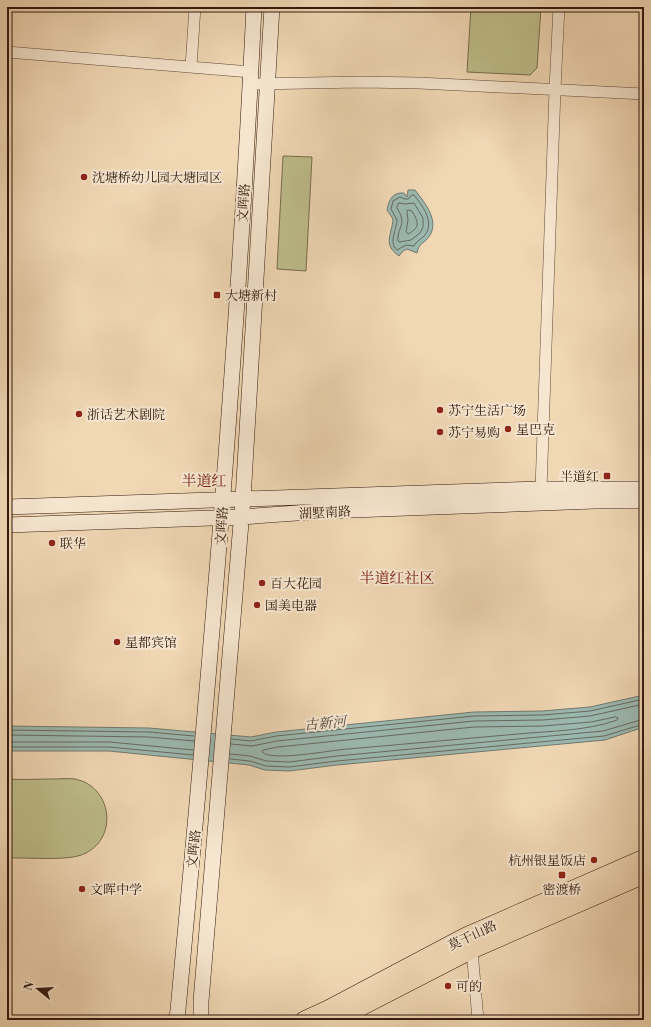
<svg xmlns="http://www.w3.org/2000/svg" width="651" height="1027" font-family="'Libre Bodoni','Noto Serif SC',serif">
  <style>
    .green { fill: #bebe8b; stroke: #786c4c }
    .water { fill: #9bb9b1; stroke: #717970 }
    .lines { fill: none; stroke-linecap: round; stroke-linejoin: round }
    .shore { stroke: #666960; stroke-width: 1 }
    .minor-casing { stroke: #614938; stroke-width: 12 }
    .secondary-casing { stroke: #31190e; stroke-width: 16 }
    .primary-casing { stroke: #31190e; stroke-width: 18 }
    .minor { stroke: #f6e6cf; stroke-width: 11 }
    .secondary { stroke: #f6e6cf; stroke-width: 15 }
    .primary { stroke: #f1d8b5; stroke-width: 17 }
    .poi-dot { fill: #8f2418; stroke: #f6e6cf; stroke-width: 1.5 }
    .labels { text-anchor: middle; stroke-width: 4; stroke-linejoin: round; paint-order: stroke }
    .poi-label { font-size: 13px; fill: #31190e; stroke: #f6e6cf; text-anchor: start }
    .street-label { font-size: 13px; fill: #31190e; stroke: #f6e6cf }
    .water-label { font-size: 14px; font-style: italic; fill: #51493f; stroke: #f6e6cf }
    .quarter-label { font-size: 15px; fill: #7a1f14; stroke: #f6e6cf }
  </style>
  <rect width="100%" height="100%" fill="#f1d8b5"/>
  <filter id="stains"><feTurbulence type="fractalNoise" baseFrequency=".005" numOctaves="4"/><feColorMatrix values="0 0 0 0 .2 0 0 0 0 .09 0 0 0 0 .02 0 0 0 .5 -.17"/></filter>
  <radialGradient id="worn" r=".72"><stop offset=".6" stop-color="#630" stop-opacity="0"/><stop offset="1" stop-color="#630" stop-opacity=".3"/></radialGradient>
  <!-- green -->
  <path class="green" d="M471,7H541L537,68L530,75L467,72Z
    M283,156L312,157L306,271L277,269Z
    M7,779C22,780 38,779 53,779C60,779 68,778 75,779C111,786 119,836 86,853C70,862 27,857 7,858Z"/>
  <!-- water -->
  <path class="water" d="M408,190H415C425,203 441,222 428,238C422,245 419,243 417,253L407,249L403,251L399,256C382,244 392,235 393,219L387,210C389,200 392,192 404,193L407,197Z
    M644,695V727L605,740L337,765L289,771L265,770L249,765L109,751H7V726L149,728L251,737L276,732L474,712L542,711L590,707Z"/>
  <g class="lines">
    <!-- shore -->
    <path class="shore" d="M412,195H414C422,205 435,222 425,235C422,239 416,241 414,246L406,245L397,250C388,243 397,229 397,220L391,209L393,201L400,197L405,199H408Z
      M399,203L405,204L414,203L423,218V227L420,233L411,240L400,242L398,241C397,226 408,225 397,208Z
      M408,210L412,211C418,222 421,227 408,234L406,232L408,220L407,212Z
      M616,717L618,718L617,720C587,731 550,731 518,734C461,739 405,744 348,749C331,750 272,762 262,752L263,750L278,747L474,727L543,726L591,722Z
      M7,730L149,732L194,736
      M7,735L149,737L194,741
      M231,739L251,741L276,736L474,716L543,715L590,711L644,699
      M7,742H110L193,750
      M231,744L252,746L277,741L474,721L543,720L590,716L644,704
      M7,747H109L193,755
      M230,754L250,756L266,761L289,762L337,756L603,731L644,719
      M230,759L250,761L266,766L289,767L337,761L604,736L644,724"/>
    <!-- minor casing -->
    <g class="minor-casing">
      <path id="minor" d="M7,52L251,72
        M191,67L195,7
        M251,84L362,82L419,83L644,94
        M541,489L555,89L559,7
        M472,950L478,1020"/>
    </g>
    <!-- secondary casing -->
    <g class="secondary-casing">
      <path id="secondary" d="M7,507L541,489H644
        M7,525L241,517L325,511L595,501H644
        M177,1020C209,683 238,345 254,7
        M201,1020V1001L243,499L272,7"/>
    </g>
    <!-- primary casing -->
    <g class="primary-casing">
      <path id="primary" d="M304,1020L328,1009L466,936L644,858
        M336,1020L472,950L644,875"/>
    </g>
    <!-- minor -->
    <use href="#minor" class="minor"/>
    <!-- secondary -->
    <use href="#secondary" class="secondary"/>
    <!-- primary -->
    <use href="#primary" class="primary"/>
  </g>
  <!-- markers -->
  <g class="poi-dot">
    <circle cx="84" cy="177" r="4"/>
    <rect x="213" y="291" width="8" height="8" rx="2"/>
    <circle cx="440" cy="410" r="4"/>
    <circle cx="79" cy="414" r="4"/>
    <circle cx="508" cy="429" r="4"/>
    <circle cx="440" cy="432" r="4"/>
    <rect x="603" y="472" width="8" height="8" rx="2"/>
    <circle cx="52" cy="543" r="4"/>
    <circle cx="262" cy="583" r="4"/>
    <circle cx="257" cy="605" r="4"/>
    <circle cx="117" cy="642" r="4"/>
    <circle cx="594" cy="860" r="4"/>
    <rect x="558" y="871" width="8" height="8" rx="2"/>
    <circle cx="82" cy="889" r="4"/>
    <circle cx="448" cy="986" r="4"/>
  </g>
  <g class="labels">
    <!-- poi labels -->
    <g class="poi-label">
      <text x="92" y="182">沈塘桥幼儿园大塘园区</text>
      <text x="225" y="300">大塘新村</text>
      <text x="448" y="415">苏宁生活广场</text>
      <text x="87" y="419">浙话艺术剧院</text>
      <text x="516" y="434">星巴克</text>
      <text x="448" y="437">苏宁易购</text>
      <text x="599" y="481" text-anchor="end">半道红</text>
      <text x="60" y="548">联华</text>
      <text x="270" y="588">百大花园</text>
      <text x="265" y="610">国美电器</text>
      <text x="125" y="647">星都宾馆</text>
      <text x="586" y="865" text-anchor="end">杭州银星饭店</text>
      <text x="90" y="894">文晖中学</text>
      <text x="562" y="894" text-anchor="middle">密渡桥</text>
      <text x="456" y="991">可的</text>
    </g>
    <!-- street labels -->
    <g class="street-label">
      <text transform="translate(243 203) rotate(-86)" y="5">文晖路</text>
      <text transform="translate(325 512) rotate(-3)" y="5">湖墅南路</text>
      <text transform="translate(221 526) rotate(-86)" y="5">文晖路</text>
      <text transform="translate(193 849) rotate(-84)" y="5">文晖路</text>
      <text transform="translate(472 935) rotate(-25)" y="5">莫干山路</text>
    </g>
    <!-- water labels -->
    <g class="water-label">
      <text transform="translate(325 723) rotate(-5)" y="5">古新河</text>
    </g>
    <!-- quarter labels -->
    <g class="quarter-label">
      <text x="204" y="486">半道红</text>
      <text x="397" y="583">半道红社区</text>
    </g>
  </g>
  <!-- margin -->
  <rect width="651" height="1027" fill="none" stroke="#f1d8b5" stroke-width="24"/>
  <rect x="8" y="8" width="635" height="1011" fill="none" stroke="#31190e" stroke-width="2"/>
  <rect x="12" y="12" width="627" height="1003" fill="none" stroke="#31190e"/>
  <!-- north arrow -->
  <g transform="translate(38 989) rotate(288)" stroke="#f6e6cf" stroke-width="3" paint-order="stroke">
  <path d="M0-3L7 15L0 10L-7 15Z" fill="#31190e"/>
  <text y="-6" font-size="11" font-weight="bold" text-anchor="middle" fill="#31190e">N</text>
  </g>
  <rect width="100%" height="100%" filter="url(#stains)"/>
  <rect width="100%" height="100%" fill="url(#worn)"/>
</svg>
